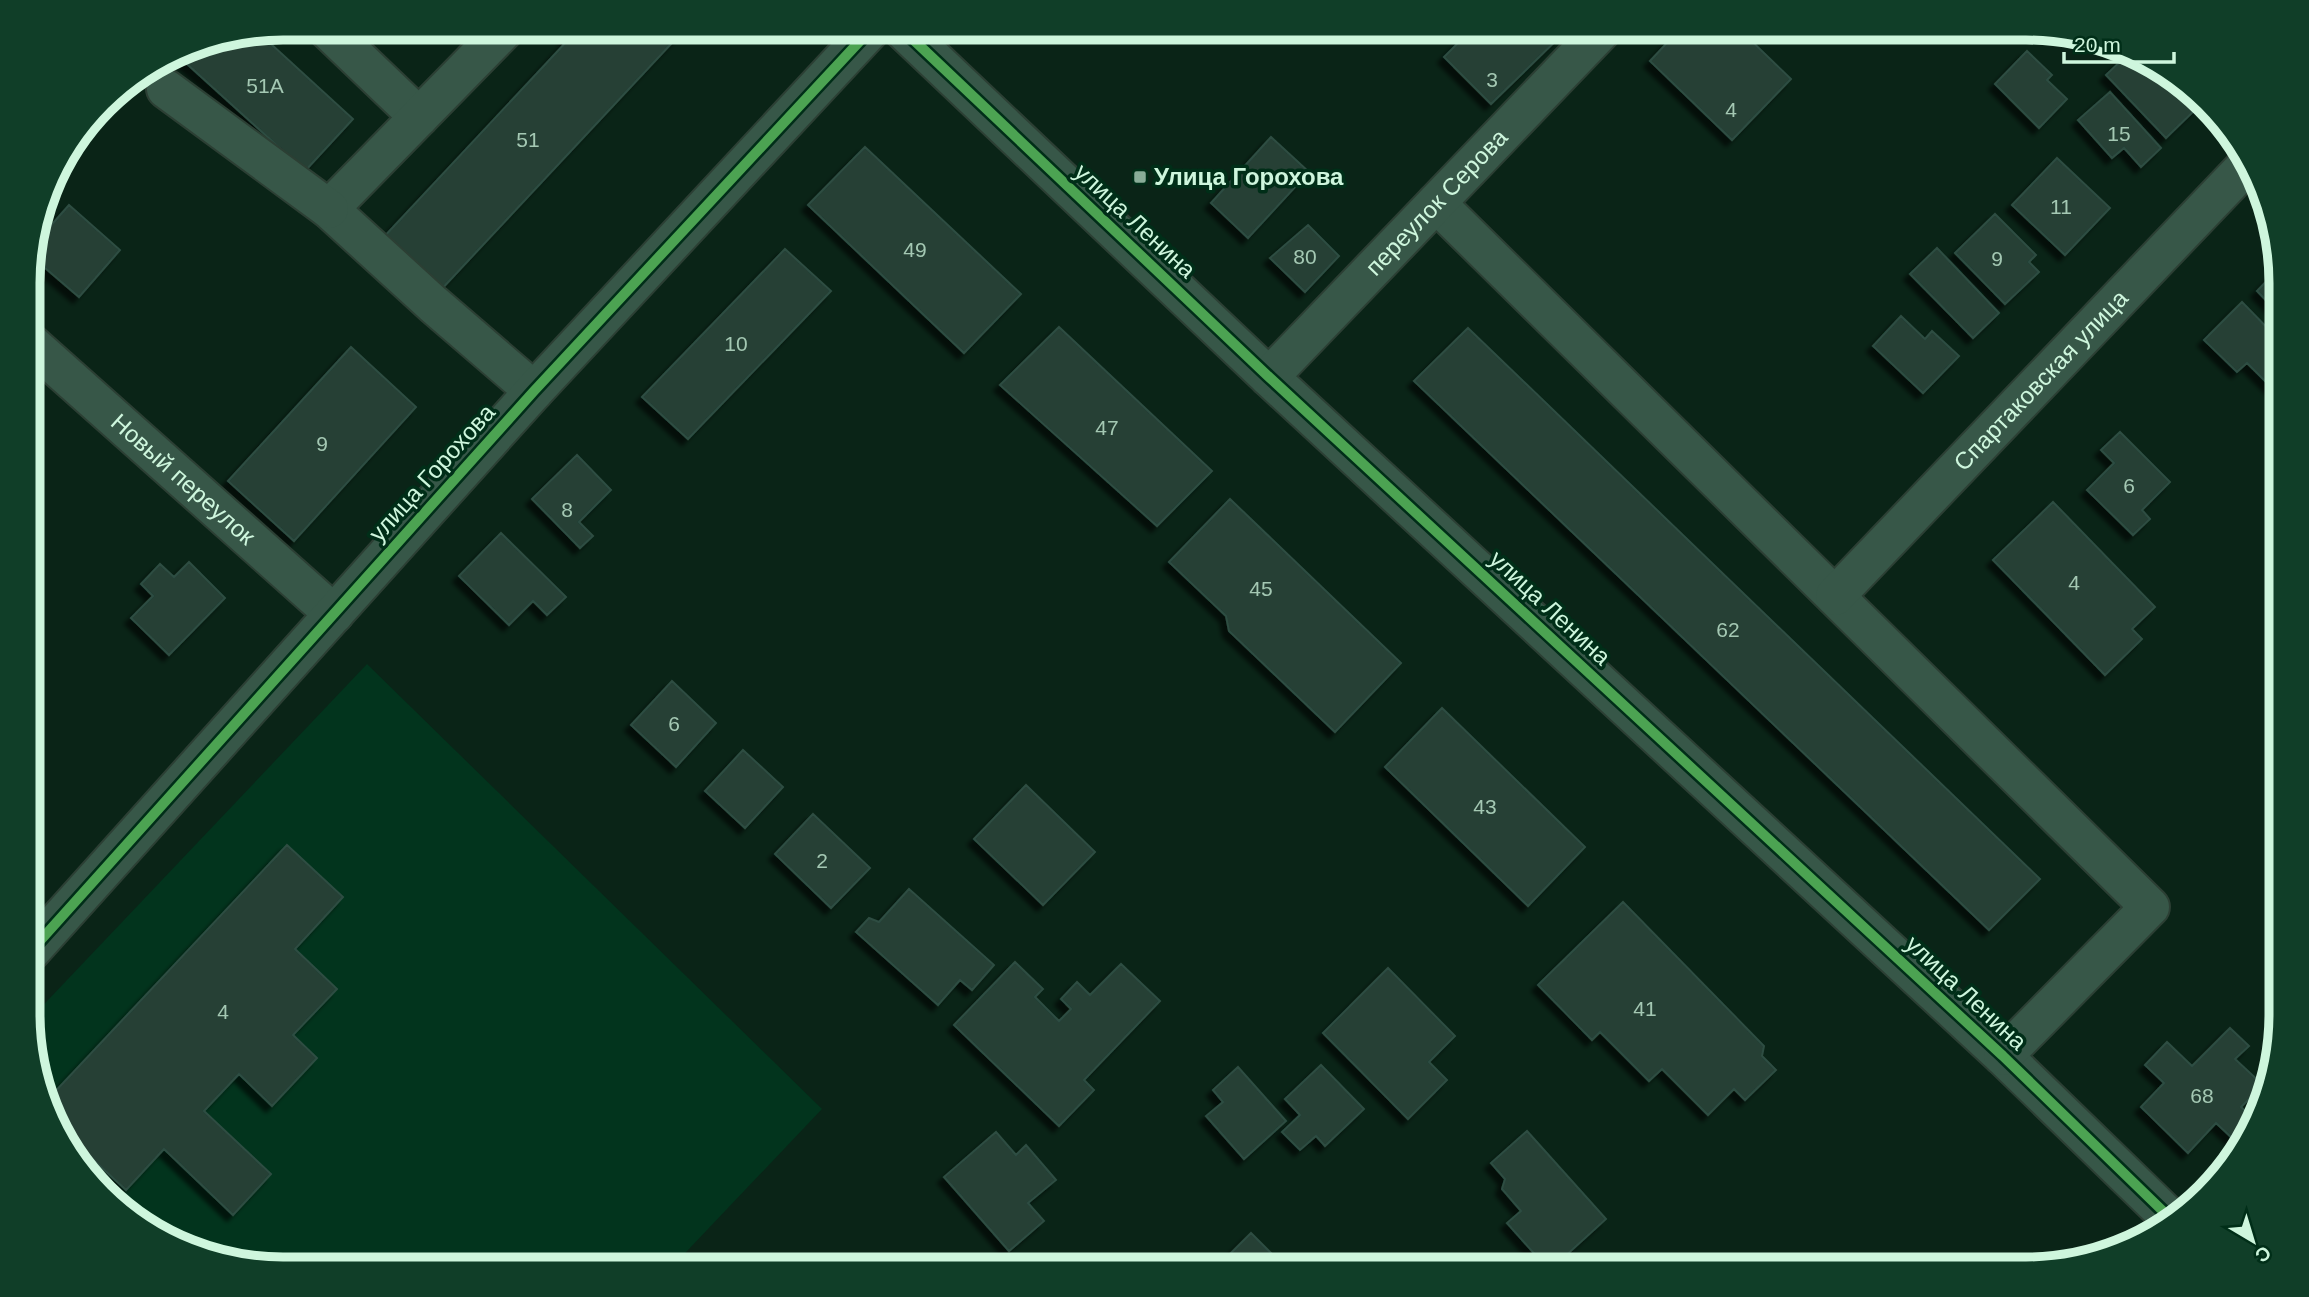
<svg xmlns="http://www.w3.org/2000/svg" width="2309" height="1297" font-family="Arial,sans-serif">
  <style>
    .built { fill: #02341d }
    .building { fill: #253f36; stroke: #2e4d42; stroke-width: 2; filter: url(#shadow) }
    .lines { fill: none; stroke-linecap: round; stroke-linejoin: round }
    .minor-casing { stroke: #2c3f34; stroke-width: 42 }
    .minor { stroke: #375748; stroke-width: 38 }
    .cycleway-casing { stroke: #002e18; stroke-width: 15 }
    .cycleway { stroke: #4ca352; stroke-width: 10 }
    .poi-dot { fill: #89ac98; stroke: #002e18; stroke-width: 2.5 }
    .labels { text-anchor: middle; stroke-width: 7; stroke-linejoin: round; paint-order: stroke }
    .number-label { font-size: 21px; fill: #a4c8b3 }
    .poi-label { font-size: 24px; font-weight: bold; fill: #cef6dd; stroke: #002e18; text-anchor: start }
    .street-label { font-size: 24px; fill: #cef6dd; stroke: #002e18 }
    .rim { fill: none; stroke: #cef6dd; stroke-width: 9 }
  </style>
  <defs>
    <filter id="shadow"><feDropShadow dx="-6" dy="6" stdDeviation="2" flood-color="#0009"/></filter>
  </defs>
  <rect width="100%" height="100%" fill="#0a2417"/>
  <!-- built -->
  <path class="built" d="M367,664L822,1109L670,1269H283L156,1235L71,1156L30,1046V1019Z"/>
  <!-- building -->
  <path class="building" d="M554,28H686L438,293L381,240L568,40Z
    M1473,28H1569L1491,104L1444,57Z
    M1681,28H1738L1791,79L1732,140L1650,61Z
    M259,33L353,119L305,171L176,54L186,47Z
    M2027,51L2052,75L2047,80L2067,99L2039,128L1995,84Z
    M2127,55L2153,62L2199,106L2166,138L2106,75Z
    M2110,92L2161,148L2141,167L2124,148L2112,158L2078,120Z
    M1271,137L1309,172L1248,238L1211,203Z
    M865,147L1021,294L964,353L808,205Z
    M2057,158L2110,208L2065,255L2012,205Z
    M69,205L120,250L79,297L30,255L31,248Z
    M1995,214L2036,255L2029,262L2039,272L2005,304L1955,253Z
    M1308,225L1339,256L1305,292L1270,258Z
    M1937,248L1999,313L1973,338L1910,274Z
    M785,249L831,291L688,439L642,397Z
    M2280,267V315L2257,291Z
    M2242,302L2280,341V391L2278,394L2247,363L2237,372L2204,340Z
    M1901,316L1925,339L1932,331L1959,356L1923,393L1873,346Z
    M1059,327L1212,471L1157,526L1000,385Z
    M1468,328L2040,879L1989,930L1414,381Z
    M351,347L416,407L294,541L228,481Z
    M2120,432L2170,482L2142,510L2150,519L2133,535L2087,490L2114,463L2101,450Z
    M577,455L611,490L579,522L593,536L580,548L532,499Z
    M1230,499L1401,663L1335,732L1229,631L1226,616L1169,562Z
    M2053,502L2155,607L2132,629L2142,639L2105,675L1993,560Z
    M501,533L566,597L547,615L533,601L509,625L459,576Z
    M189,562L225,598L169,655L131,618L153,596L141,584L160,564L174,577Z
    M672,681L716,723L676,767L631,725Z
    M1442,708L1585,847L1528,906L1385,767Z
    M743,750L783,787L745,828L705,791Z
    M1026,785L1095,852L1043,905L974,839Z
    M813,814L870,868L831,908L775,854Z
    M287,845L343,897L295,949L337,989L293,1035L317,1058L272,1106L239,1074L204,1111L271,1174L233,1215L164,1149L126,1190L61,1130L49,1098Z
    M909,889L994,965L972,990L960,980L938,1005L856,932L869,918L879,922Z
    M1623,902L1764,1046L1762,1056L1776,1070L1745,1100L1734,1089L1708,1115L1662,1069L1649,1081L1600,1032L1592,1040L1538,985Z
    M1015,962L1043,989L1035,997L1059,1021L1071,1009L1061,999L1077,982L1090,995L1121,964L1160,1001L1084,1080L1094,1090L1059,1126L954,1025Z
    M1388,968L1455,1036L1429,1062L1447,1080L1408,1119L1323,1033Z
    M2230,1028L2249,1046L2235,1059L2263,1085L2241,1107L2252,1117L2232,1138L2216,1123L2188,1153L2141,1107L2164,1083L2145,1065L2167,1042L2192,1066Z
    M1321,1065L1364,1109L1325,1146L1316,1136L1300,1150L1282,1132L1300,1115L1285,1099Z
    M1238,1067L1286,1121L1244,1159L1206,1116L1223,1102L1213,1090Z
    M1527,1131L1606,1219L1551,1269H1548L1507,1223L1521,1211L1502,1189L1505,1179L1491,1163Z
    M996,1132L1016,1155L1026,1145L1056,1180L1028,1203L1044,1221L1009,1251L944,1177Z
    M1251,1233L1287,1269H1215Z
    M1088,1258L1097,1269H1074Z"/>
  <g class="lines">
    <!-- minor casing -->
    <g class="minor-casing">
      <g id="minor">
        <path d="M326,28L419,117"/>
        <path d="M506,28L329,209L433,304L534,391"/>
        <path d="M901,28L1269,377L2003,1056L2170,1218"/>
        <path d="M166,89L329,209"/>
        <path d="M1436,203L2150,907L2003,1056"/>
        <path id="s1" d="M30,343L334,614"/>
        <path id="s2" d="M1269,377L1604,28"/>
        <path id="s3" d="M1835,596L2246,166"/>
        <path d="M30,952L534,391L872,28"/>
      </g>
    </g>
    <!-- minor -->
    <use href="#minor" class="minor"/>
    <!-- cycleway casing -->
    <g class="cycleway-casing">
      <path id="cycleway" d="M901,28L1269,377L2003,1056L2170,1218
        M30,952L534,391L872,28"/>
    </g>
    <!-- cycleway -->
    <use href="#cycleway" class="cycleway"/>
  </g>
  <!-- markers -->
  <rect class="poi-dot" x="1133" y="170" width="14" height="14" rx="3.5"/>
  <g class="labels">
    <!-- number labels -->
    <g class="number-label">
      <text x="1492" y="87">3</text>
      <text x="265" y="93">51А</text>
      <text x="1731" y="117">4</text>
      <text x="2119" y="141">15</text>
      <text x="528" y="147">51</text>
      <text x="2061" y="214">11</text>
      <text x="915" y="257">49</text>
      <text x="1305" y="264">80</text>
      <text x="1997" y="266">9</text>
      <text x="736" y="351">10</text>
      <text x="1107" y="435">47</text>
      <text x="322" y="451">9</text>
      <text x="2129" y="493">6</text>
      <text x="567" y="517">8</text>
      <text x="2074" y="590">4</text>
      <text x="1261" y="596">45</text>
      <text x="1728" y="637">62</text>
      <text x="674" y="731">6</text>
      <text x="1485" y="814">43</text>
      <text x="822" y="868">2</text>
      <text x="1645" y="1016">41</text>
      <text x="223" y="1019">4</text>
      <text x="2202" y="1103">68</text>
    </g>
    <!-- poi labels -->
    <g class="poi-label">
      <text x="1154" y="185">Улица Горохова</text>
    </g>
    <!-- street labels -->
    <g class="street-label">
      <text dy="8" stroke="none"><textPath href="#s2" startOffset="242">переулок Серова</textPath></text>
      <text transform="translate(1135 221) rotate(43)" y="8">улица Ленина</text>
      <text dy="8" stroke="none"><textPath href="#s3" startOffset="298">Спартаковская улица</textPath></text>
      <text transform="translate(432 473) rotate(-48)" y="8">улица Горохова</text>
      <text dy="8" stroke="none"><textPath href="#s1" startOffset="205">Новый переулок</textPath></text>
      <text transform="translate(1550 608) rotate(43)" y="8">улица Ленина</text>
      <text transform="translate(1966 993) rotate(43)" y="8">улица Ленина</text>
    </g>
  </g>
  <!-- crop -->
  <path d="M0 0H2309V1297H0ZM283 40H2026A243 243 0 0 1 2269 283V1014A243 243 0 0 1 2026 1257H283A243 243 0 0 1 40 1014V283A243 243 0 0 1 283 40Z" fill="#103e28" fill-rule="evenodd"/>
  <path class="rim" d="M283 40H2026A243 243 0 0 1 2269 283V1014A243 243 0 0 1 2026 1257H283A243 243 0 0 1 40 1014V283A243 243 0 0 1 283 40Z"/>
  <!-- north arrow -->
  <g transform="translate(2253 1241) rotate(142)" stroke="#002e18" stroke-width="5" paint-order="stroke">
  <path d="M0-5L12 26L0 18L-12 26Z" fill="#cef6dd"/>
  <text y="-10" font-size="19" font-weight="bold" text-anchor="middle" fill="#cef6dd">С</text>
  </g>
  <!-- scale -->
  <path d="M2064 52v10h110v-10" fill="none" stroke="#cef6dd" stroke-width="3.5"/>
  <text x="2074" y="52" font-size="21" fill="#cef6dd" stroke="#002e18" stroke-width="5" paint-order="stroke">20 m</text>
</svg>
